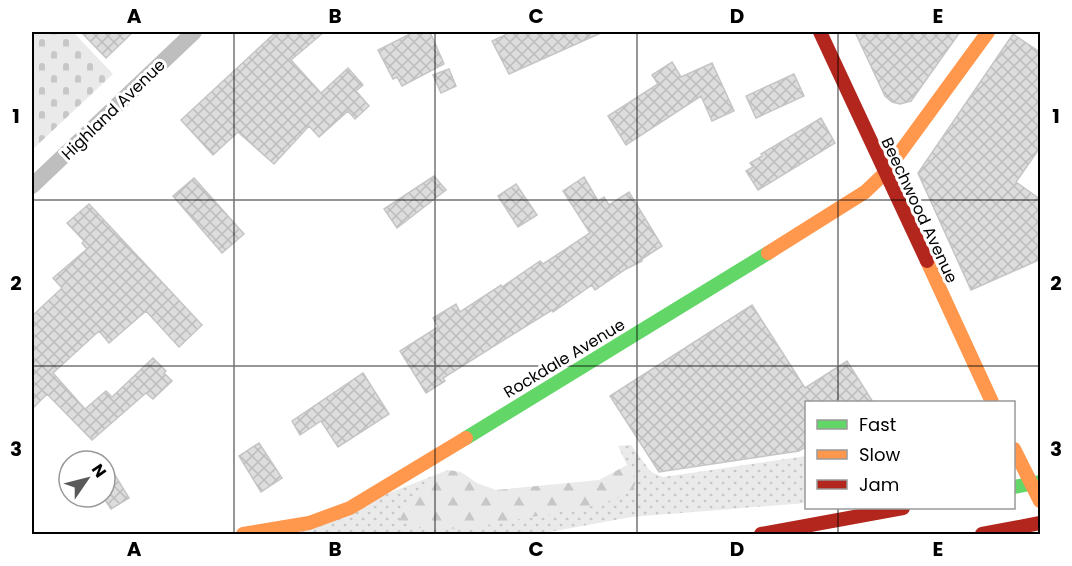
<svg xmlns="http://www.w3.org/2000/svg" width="1072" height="566" font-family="Poppins,sans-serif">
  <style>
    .grass { fill: url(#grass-dots) }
    .forest { fill: url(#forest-firs) }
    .cemetery { fill: url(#cemetery-stones) }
    .building { fill: url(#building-cross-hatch); stroke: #c5c5c5; stroke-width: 1.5 }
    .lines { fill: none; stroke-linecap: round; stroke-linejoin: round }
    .street { stroke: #bebebe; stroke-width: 16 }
    .fast { stroke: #63d668; stroke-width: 14 }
    .slow { stroke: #ff974d; stroke-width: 14 }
    .jam { stroke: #b3261e; stroke-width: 14 }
    .grid { fill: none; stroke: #000; stroke-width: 1.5; stroke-opacity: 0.55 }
    .labels { text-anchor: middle; stroke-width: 6; stroke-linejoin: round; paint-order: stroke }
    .street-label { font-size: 16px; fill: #000; stroke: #fff }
    .neatline { fill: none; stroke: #000; stroke-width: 2 }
    .grid-label { font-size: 20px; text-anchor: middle; font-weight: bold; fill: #000 }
  </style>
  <defs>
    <pattern id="grass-dots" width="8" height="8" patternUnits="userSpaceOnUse" patternTransform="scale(1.5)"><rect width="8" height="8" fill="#eaeaea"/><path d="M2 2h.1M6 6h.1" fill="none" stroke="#c7c7c7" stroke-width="1.8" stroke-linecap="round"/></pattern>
    <pattern id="forest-firs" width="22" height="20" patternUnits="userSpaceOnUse" patternTransform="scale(1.5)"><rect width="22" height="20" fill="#eaeaea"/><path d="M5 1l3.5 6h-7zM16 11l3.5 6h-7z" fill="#c7c7c7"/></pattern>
    <pattern id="cemetery-stones" width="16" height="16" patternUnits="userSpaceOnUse" patternTransform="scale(1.5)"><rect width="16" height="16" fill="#eaeaea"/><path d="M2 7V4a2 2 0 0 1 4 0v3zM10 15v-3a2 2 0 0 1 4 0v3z" fill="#c7c7c7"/></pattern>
    <pattern id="building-cross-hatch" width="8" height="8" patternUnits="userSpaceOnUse" patternTransform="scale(1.5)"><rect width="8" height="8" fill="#ddd"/><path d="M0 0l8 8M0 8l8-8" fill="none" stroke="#bcbcbc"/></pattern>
  </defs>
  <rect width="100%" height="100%" fill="#fff"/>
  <!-- grass -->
  <path class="grass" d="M631,445L651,472L663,477L806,456V503L631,517L539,534H283L448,470L469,511L593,494L629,469L618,446Z"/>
  <!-- forest -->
  <path class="forest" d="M627,465L636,481L633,489L625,495L598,505L465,529L418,528L399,521C409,498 429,486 448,470L461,472L477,483L496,490L599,480Z"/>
  <!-- cemetery -->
  <path class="cemetery" d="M32,32H73L113,74L32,150Z"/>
  <!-- building -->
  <path class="building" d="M81,32H133L106,58Z
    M276,32H324L291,60L321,93L348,68L363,85L356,91L369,106L355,119L348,111L319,137L309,126L274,164L238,132L213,155L181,120Z
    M414,32H430L444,64L402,86L397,77L393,79L378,50Z
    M511,32H603L509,74L492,41Z
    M855,32H960L911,101L900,104L892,102L885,96Z
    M1013,34L1041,53V146L1016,182L1037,197L1041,204V259L971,290L918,173Z
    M672,62L681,77L712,63L734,111L712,121L701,96L626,145L608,116L658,84L652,75Z
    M449,69L456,86L441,93L433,75Z
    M794,74L804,96L756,118L746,96Z
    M821,118L835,143L758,190L746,171L753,167L750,163L762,156L761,154Z
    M434,176L446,190L397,228L384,209Z
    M584,177L598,201L604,197L609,205L629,192L662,246L642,259V261L626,269L595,290L592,285L553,312L552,310L443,378L445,381L426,393L400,351L438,327L433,318L456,304L460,312L501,285L502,287L540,261L543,264L590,233L563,191Z
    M194,178L244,234L222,253L173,196Z
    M516,184L537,215L518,227L498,196Z
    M89,204L202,325L179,347L146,311L109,343L99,331L53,373L85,409L106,391L112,397L153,358L166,371L164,373L172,381L153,399L146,393L92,440L47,394L32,409V316L62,288L53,278L87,249L82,243L84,241L67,223Z
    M752,305L805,388L847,361L873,402H807V446L799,451L659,472L610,396Z
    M363,373L389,414L338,447L321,421L300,435L292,421Z
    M259,443L282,478L261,492L239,456Z
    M105,459L129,498L111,509L105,500Z"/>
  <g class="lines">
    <!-- street -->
    <path class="street" d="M32,186L194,32"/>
    <!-- fast -->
    <path class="fast" d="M466,438L768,253
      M1014,487L1040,482"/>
    <!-- slow -->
    <path class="slow" d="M768,253L865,192L885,173L988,32
      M927,261L992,402
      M1014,449L1040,501
      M243,534L309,523L350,508L466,438"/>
    <!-- jam -->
    <path class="jam" d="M820,32L927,261
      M761,534L903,508
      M982,534L1040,523"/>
  </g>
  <!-- grid -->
  <path class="grid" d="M234,32V534M435,32V534M637,32V534M838,32V402M32,200H1040M32,366H1040M838,508V534"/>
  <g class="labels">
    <!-- street labels -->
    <g class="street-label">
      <text transform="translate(113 109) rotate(-44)" y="6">Highland Avenue</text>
      <text transform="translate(920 210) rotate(65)" y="6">Beechwood Avenue</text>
      <text transform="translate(564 358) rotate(-31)" y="6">Rockdale Avenue</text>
    </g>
  </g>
  <!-- border -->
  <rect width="1072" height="566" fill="none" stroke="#ffffff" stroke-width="66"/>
  <!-- legend -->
  <rect x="805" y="401" width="210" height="108" fill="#ffffff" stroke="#999999" stroke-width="1.5"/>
  <rect x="817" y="420" width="30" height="9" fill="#63d668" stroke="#999999" stroke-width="1.5"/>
  <text x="859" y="431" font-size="18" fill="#000000">Fast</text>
  <rect x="817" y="450" width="30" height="9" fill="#ff974d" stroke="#999999" stroke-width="1.5"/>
  <text x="859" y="461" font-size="18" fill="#000000">Slow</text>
  <rect x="817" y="480" width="30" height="9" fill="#b3261e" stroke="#999999" stroke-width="1.5"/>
  <text x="859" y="491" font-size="18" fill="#000000">Jam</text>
  <!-- north arrow -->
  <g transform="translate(87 479) rotate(55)"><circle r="28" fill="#ffffff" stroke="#999999" stroke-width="1.5"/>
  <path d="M0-4.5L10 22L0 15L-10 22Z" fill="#595959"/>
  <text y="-9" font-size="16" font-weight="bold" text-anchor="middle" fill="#000000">N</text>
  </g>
  <rect x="33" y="33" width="1006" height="500" class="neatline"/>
  <g class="grid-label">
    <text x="134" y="23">A</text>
    <text x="335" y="23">B</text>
    <text x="536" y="23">C</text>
    <text x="737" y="23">D</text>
    <text x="938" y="23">E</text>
    <text x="16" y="123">1</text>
    <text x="1056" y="123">1</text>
    <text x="16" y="290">2</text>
    <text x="1056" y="290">2</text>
    <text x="16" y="456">3</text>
    <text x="1056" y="456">3</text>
    <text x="134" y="556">A</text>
    <text x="335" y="556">B</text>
    <text x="536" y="556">C</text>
    <text x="737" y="556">D</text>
    <text x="938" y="556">E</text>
  </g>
</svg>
